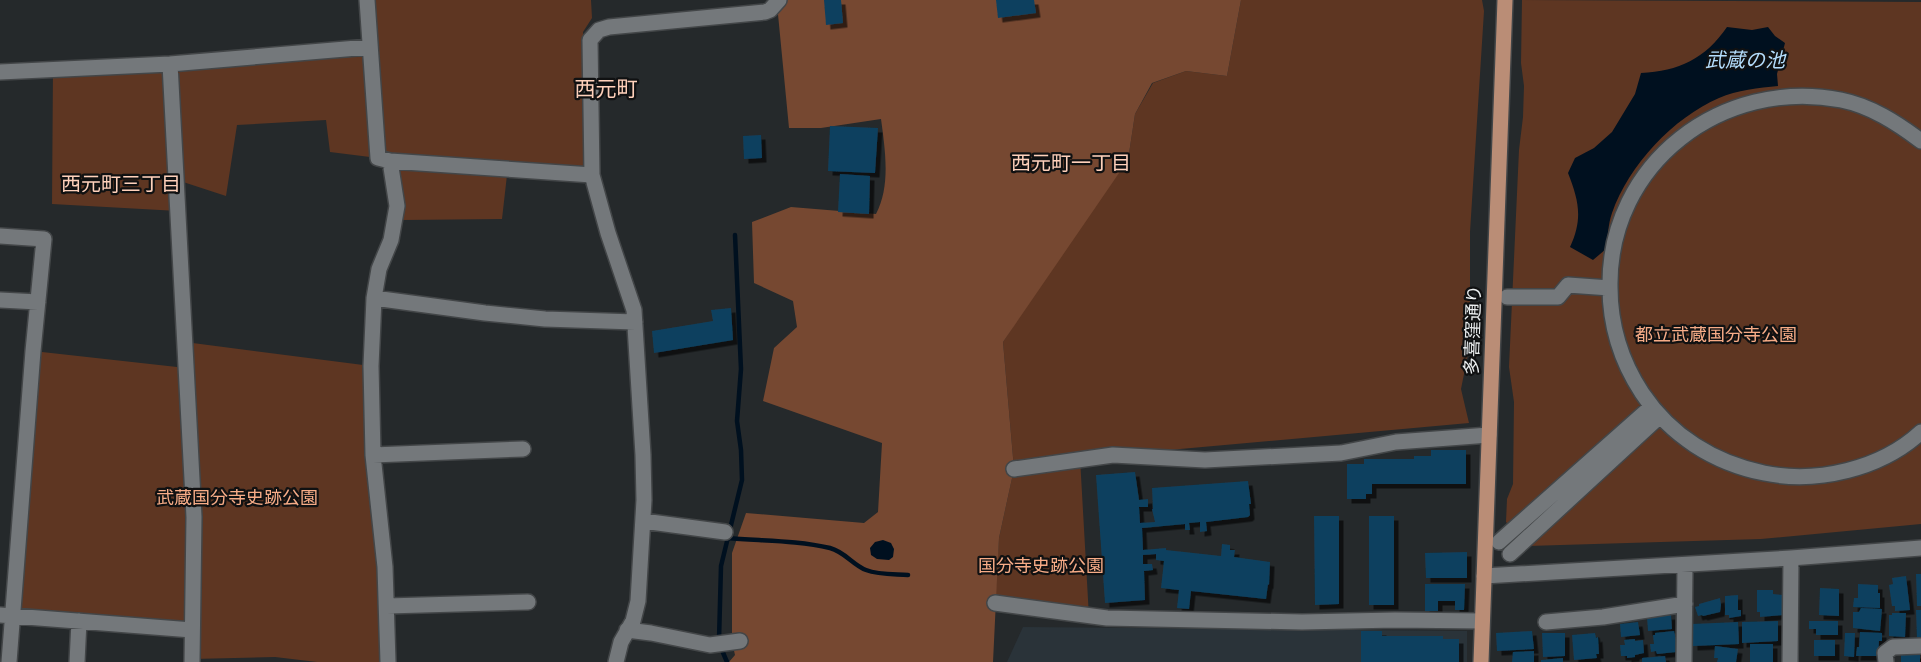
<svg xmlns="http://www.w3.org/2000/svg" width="1921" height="662" font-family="'Space Grotesk','Noto Sans JP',sans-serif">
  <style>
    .built { fill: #2a3339 }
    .green { fill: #5e3622 }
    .forest { fill: #764831 }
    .water { fill: #00101f }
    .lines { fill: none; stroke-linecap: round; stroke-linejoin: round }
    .stream { stroke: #00101f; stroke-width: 4.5 }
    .building { fill: #11405e; filter: url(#shadow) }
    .minor-casing { stroke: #434648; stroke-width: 18 }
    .major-casing { stroke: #434648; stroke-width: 18 }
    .minor { stroke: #74787b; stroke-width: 15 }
    .major { stroke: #ba8d76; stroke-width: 15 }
    .labels { text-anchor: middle; stroke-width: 4.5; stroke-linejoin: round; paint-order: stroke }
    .street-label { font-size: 18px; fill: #eaedee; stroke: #101112 }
    .park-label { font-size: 18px; fill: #f7ac87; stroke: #101112 }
    .water-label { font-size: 20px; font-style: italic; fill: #b4ddfc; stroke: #101112 }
    .neighbourhood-label { font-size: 20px; fill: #ffd1bb; stroke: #101112 }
    .quarter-label { font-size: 21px; fill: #ffd1bb; stroke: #101112 }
  </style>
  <defs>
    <filter id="shadow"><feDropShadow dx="4.5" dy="4.5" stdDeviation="0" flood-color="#0009"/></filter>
  </defs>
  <rect width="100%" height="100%" fill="#25292b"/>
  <!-- built -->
  <path class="built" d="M1023,627L1467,631V662H1007Z"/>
  <!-- green -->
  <path class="green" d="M367,0H591L592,18L583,32L592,149L587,167L378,158L330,152L326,120L237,125L226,196L177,180L178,211L52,204L53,68L369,47Z
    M1241,0H1482L1484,11L1470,232V344L1461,389L1469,423L1080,458L1089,617L995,603L999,538L1014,469L1003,342L1059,256L1128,160L1135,114L1153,83L1186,71L1227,76Z
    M1522,0L1921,2V524L1761,539L1528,546L1506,522L1507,499L1513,484L1514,402L1509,367L1519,150L1523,117L1524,86L1521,63Z
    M402,169L507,175L502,219L403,220V199L397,171Z
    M185,342L371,366L388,662H317L275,657L192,659V630L11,616L33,351L186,368Z"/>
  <!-- forest -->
  <path class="forest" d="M779,0H1241L1227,76L1186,71L1152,83L1135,114L1128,160L1003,342L1014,469L999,538L993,662H729L735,655L732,642V553L746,513L864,523L878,512L882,443L763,401L774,348L797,327L793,301L754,283L752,222L791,207L876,214C891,186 885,149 881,119L821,128H789L777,4Z"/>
  <!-- water -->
  <path class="water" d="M1727,27L1752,30L1768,27L1775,36L1785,43L1777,74L1778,86C1759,88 1737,90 1719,98C1673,118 1629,165 1612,213C1608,224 1608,237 1606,249L1593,260L1570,247C1583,219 1579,201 1568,173L1575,158L1594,148L1612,132L1635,94L1641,73C1679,71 1705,59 1727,27Z
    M883,540L891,543L894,549L893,557L889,560L877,559L871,555L870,548L875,542Z"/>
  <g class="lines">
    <!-- stream -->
    <path class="stream" d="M727,538C761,541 797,540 830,548C845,552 853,565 866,570C879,575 894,574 908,575
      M719,640L721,566L742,480L741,450L737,421L741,369L735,235
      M721,648L727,662"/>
  </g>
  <!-- building -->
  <path class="building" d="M824,0H841L843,23L826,25Z
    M996,0H1034L1036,13L998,18Z
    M830,126L878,128L875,173L828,171Z
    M761,135L762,158L744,159L743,136Z
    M840,174L870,176L869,214L838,212Z
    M731,308L733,340L654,353L652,331L713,321L711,310Z
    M1431,450H1466V484H1372V494H1366V499H1347V464H1364V459H1414V456H1431Z
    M1135,472L1139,500L1148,499V507H1139L1140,523L1155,522L1152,509H1153L1152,488L1248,481L1251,504H1249L1250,515L1248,517L1206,522L1207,531L1200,532V522L1189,523L1190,530H1185V524L1142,528L1143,550L1166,548V550L1221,556L1222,544L1230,545V550H1235L1234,557L1270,562L1269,585L1268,584L1266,599L1191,591L1189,609L1177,608L1179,590L1161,588L1164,561L1156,560V554L1143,555V564H1152L1153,570L1144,571L1145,600L1105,603L1096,475Z
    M1314,516H1339V604L1315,605Z
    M1369,516H1394V605H1369Z
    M1467,552V578H1426L1425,553Z
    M1916,574H1921V606H1917Z
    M1906,576L1910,610L1895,611V606H1892L1889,585L1893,584L1892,578Z
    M1425,584H1465L1464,610H1455V601H1438V611H1425Z
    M1858,584L1878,585V593H1880V608L1853,607L1854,598H1858Z
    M1820,588L1839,589V616L1819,615Z
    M1757,590H1773V594L1783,595V615L1760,617V612H1757Z
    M1738,595V610H1741V616L1729,618V615H1725V596Z
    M1720,598L1721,605L1720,612L1703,616L1702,615L1698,616L1695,607L1699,606V604Z
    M1861,608L1882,609L1880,631L1853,628V612H1859Z
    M1916,610H1921V638L1917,639Z
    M1892,613H1906L1905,637L1889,636V615H1892Z
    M1671,615L1672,629L1648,631L1647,617Z
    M1778,621V641L1742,643V622Z
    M1809,621H1838V635H1816V629H1809Z
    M1638,622L1640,635L1621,637L1620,624Z
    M1738,622L1739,644L1693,646L1692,624Z
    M1361,631H1382V636H1443V639H1459V662H1361Z
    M1532,631L1534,649L1497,651L1496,633Z
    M1674,631L1678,647H1676V652L1657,654L1656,651L1651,652L1650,644H1654L1653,635H1655V633Z
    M1860,632L1882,633V641H1879L1878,656H1856L1857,647H1859Z
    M1542,633H1565V656L1543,657Z
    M1595,633L1596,638L1598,637L1599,654H1596L1597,658L1574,660L1572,635Z
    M1845,633H1855L1854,657L1844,656Z
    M1635,639V641L1643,640L1644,653L1635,655V657L1627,658V656H1621L1620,645H1625L1624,640Z
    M1814,640H1835V656H1814Z
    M1750,644H1773V662H1750Z
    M1715,646L1738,649L1736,662H1717L1718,658H1714Z
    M1534,651V662H1512L1513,652Z
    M1901,654H1920V662H1901Z
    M1665,656L1666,662H1642V658Z
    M1563,658V662H1541V660Z"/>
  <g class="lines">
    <!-- minor casing -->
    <g class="minor-casing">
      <path id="minor" d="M367,0L378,158L390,161L592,175
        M170,64L194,517L192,662
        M0,72L170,64L369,47
        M1921,141C1897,123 1871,106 1841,100C1723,77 1608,163 1610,287C1610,325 1621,361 1642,393C1671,436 1714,463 1764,473C1817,484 1881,469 1921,432
        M0,236L44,239L33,351L9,662
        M1507,297H1558L1568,285L1610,288
        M374,298L485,313L545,319L635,322
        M0,300L38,302
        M373,455L523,449
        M1014,469L1113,455L1205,460L1341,453L1396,442L1489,435
        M643,521L725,532
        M1499,542L1651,407
        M1510,554L1660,416
        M1484,576L1791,558L1921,548
        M995,603L1107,618L1302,622L1395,620L1482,621
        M387,606L528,602
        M0,615L192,630
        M1546,622L1603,617L1685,604
        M627,630L651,633L710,645L740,641
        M77,662L79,621
        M388,662L385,567L373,455L371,366L374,298L379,269L391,240L397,206L390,161
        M616,662L621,642L633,621L638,601L644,500L643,455L634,310L608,233L592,175L590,40L599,30L609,27L765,12L770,10L779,0
        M1684,662L1685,565
        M1790,662L1791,558
        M1886,662L1885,653L1893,647L1921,646"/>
    </g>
    <!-- major casing -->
    <g class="major-casing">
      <path id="major" d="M1481,662L1505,0"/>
    </g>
    <!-- minor -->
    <use href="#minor" class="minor"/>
    <!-- major -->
    <use href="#major" class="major"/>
  </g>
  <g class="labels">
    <!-- street labels -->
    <g class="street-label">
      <text transform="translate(1473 330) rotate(-88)" y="6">多喜窪通り</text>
    </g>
    <!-- park labels -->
    <g class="park-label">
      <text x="1716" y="341">都立武蔵国分寺公園</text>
      <text x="237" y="504">武蔵国分寺史跡公園</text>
      <text x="1041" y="572">国分寺史跡公園</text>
    </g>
    <!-- water labels -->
    <g class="water-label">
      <text x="1745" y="67">武蔵の池</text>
    </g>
    <!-- neighbourhood labels -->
    <g class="neighbourhood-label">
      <text x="1071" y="170">西元町一丁目</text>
      <text x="121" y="191">西元町三丁目</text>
    </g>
    <!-- quarter labels -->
    <g class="quarter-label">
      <text x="606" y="96">西元町</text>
    </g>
  </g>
</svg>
